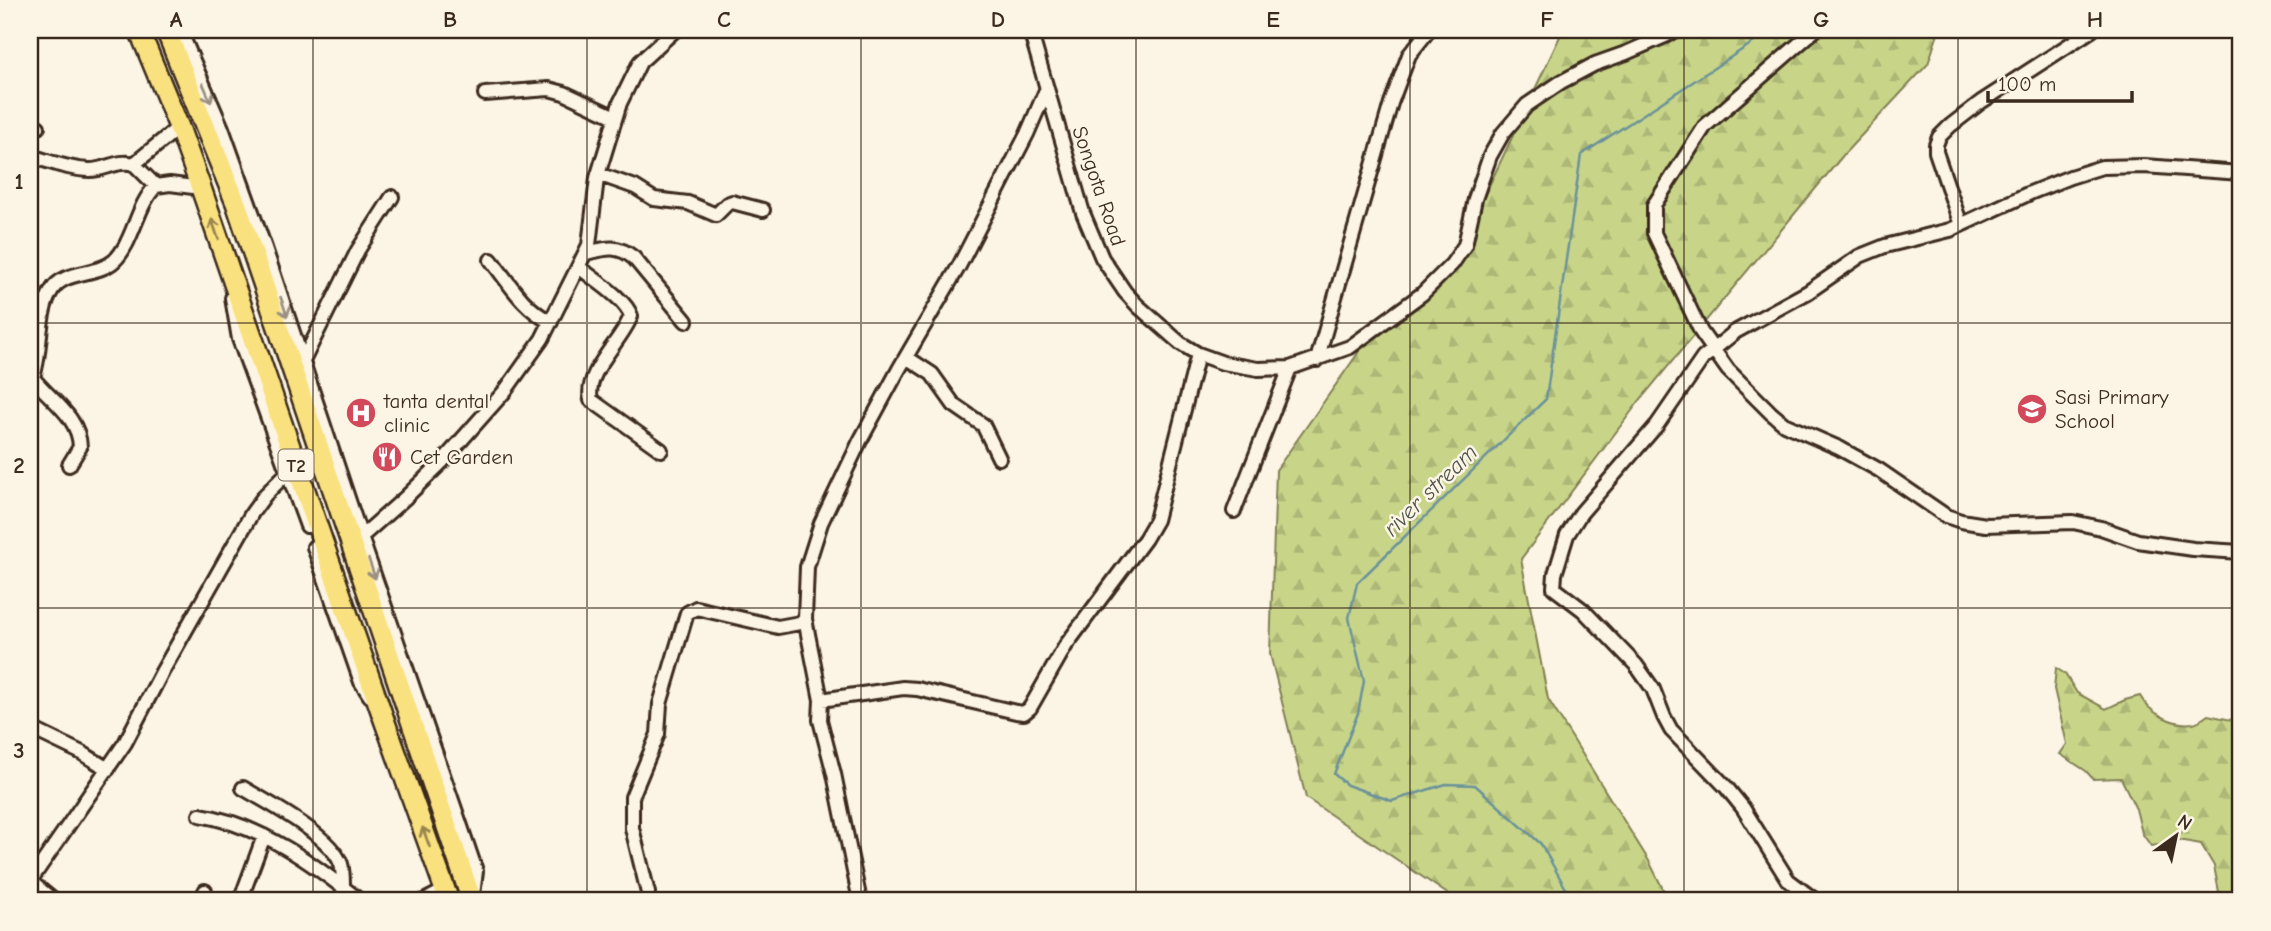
<svg xmlns="http://www.w3.org/2000/svg" width="2271" height="931" font-family="'Comic Neue',sans-serif">
  <style>
    .forest { fill: url(#forest-firs); stroke: #828054; stroke-width: 2 }
    .lines { fill: none; stroke-linecap: round; stroke-linejoin: round }
    .stream { stroke: #6b9299; stroke-width: 2.5 }
    .minor-casing { stroke: #3b2a1e; stroke-width: 18 }
    .highway-casing { stroke: #3b2a1e; stroke-width: 24 }
    .minor { stroke: #fcf5e5; stroke-width: 12 }
    .highway { stroke: #fae180; stroke-width: 19 }
    .oneway { stroke: #9c9082 }
    .oneway2 { stroke: #9a864f }
    .grid { fill: none; stroke: #3b2a1e; stroke-width: 2; stroke-opacity: 0.55 }
    .labels { text-anchor: middle; stroke-width: 5; stroke-linejoin: round; paint-order: stroke }
    .shield { fill: #fcf5e5; stroke: #75675a; stroke-width: 2 }
    .shield-label { font-size: 19px; font-weight: bold; fill: #3b2a1e }
    .street-label { font-size: 21px; fill: #3b2a1e; stroke: #fcf5e5 }
    .poi-label { font-size: 21px; fill: #3b2a1e; stroke: #fcf5e5; text-anchor: start }
    .water-label { font-size: 23px; font-style: italic; fill: #4f5551; stroke: #fcf5e5 }
    .neatline { fill: none; stroke: #3b2a1e; stroke-width: 2.5 }
    .grid-label { font-size: 23px; text-anchor: middle; font-weight: bold; fill: #3b2a1e }
  </style>
  <defs>
    <pattern id="forest-firs" width="22" height="20" patternUnits="userSpaceOnUse" patternTransform="scale(1.75)"><rect width="22" height="20" fill="#c8d589"/><path d="M5 1l3.5 6h-7zM16 11l3.5 6h-7z" fill="#adb776"/></pattern>
  </defs>
  <rect width="100%" height="100%" fill="#fcf5e5"/>
  <filter id="ink" filterUnits="userSpaceOnUse"><feTurbulence type="fractalNoise" baseFrequency=".0143" numOctaves="2"/><feDisplacementMap in="SourceGraphic" scale="14" xChannelSelector="R" yChannelSelector="G"/><feConvolveMatrix kernelMatrix="1 2 1 2 8 2 1 2 1" color-interpolation-filters="sRGB"/></filter>
  <g filter="url(#ink)">
    <!-- forest -->
    <path class="forest" d="M1563,30H1939L1928,64L1845,153L1640,400L1521,559L1548,699L1649,861L1669,901H1458L1306,798L1270,654L1276,470L1375,329L1452,264Z
      M2056,668L2065,674L2077,693L2106,709L2125,700L2140,696C2149,713 2174,726 2193,723C2198,722 2204,718 2208,715L2241,722V901H2224L2220,897L2214,866L2201,844L2178,840L2167,844L2151,846L2142,833L2136,809L2121,778L2093,779L2086,771L2060,754L2067,744L2054,689Z"/>
    <g class="lines">
      <!-- stream -->
      <path class="stream" d="M1570,901V896L1541,844L1475,785L1446,784L1392,801L1347,785L1334,774L1358,713L1364,681L1349,618L1357,583L1546,399L1581,155L1763,36L1768,30"/>
      <!-- minor casing -->
      <g class="minor-casing">
        <path id="minor" d="M180,30L222,128L265,248L361,537L456,812L476,871L473,895
          M1030,30L1083,213L1102,258L1125,292L1138,306L1180,343L1198,354L1223,363L1258,369L1290,368L1350,347L1422,294L1452,264L1465,245L1475,199L1490,156L1503,133L1527,105L1561,82L1595,64L1626,53L1665,36L1675,30
          M1815,30L1705,126L1654,205V233L1701,332L1728,370L1771,413L1784,424L1839,448L1879,470L1946,516L1961,521L1986,525L2073,522L2101,528L2138,541L2193,549L2241,552
          M485,94L549,89L564,93L615,117
          M30,125L38,127
          M30,156C49,161 70,170 90,170C106,170 118,159 134,164L156,186
          M134,164L179,127
          M598,174L635,187L654,199L688,203L716,215L727,204L732,202L763,210
          M1961,225L1936,152V145L1939,137L1950,126L1981,102L2092,30
          M586,253C606,248 617,244 634,258L686,321
          M491,260C509,283 524,309 551,322
          M579,267C593,279 626,299 631,316C622,341 584,372 591,400L661,450
          M232,298L239,339L307,526
          M906,357L932,374L954,405L983,425L999,458
          M1317,360L1391,103L1409,55L1429,30
          M303,361L358,250L392,197
          M33,378C50,400 79,416 80,447L69,465
          M30,384C43,357 36,314 52,290C64,270 97,276 114,261C134,242 136,206 156,186L170,184L201,188
          M1234,511L1290,368
          M361,537L405,498L442,462L505,391L542,339L589,245L597,178L620,103L640,62L675,30
          M314,547L361,682L370,696
          M821,700L903,688L917,689L1016,712L1024,713L1030,708L1066,645L1145,539L1156,520L1198,354
          M30,728L82,753L108,769
          M243,788C270,804 330,835 341,864C343,871 343,879 343,886
          M200,815C261,825 313,863 360,901
          M30,881L125,743L162,672L252,513L265,495L288,472
          M30,881L54,901
          M648,893L632,828V797L658,734L660,704L687,613L696,608L778,627L805,622
          M202,901L205,891
          M240,901L264,836
          M424,901L445,890
          M860,901L834,774L820,720L821,700L805,619L807,567L821,523L860,441L899,369L959,266L1027,134L1047,88
          M1816,901L1788,880L1743,808L1726,787L1671,730L1664,717L1653,689L1636,665L1583,610L1554,588L1555,574L1567,535L1581,513L1657,425L1703,358L1735,332L1808,292L1860,256L1885,246L1950,230L2030,193L2070,177L2102,167L2144,166L2241,173"/>
      </g>
      <!-- highway casing -->
      <g class="highway-casing">
        <path id="highway" d="M139,30L179,127L201,188L382,714L449,901
          M166,30L236,203L472,901"/>
      </g>
      <!-- minor -->
      <use href="#minor" class="minor"/>
      <!-- highway -->
      <use href="#highway" class="highway"/>
    </g>
    <!-- one-way arrows -->
    <defs><path id="oneway-shaft" d="M-6 0H5M1.5-3L5.5 0L1.5 3" fill="none" stroke-width="1.6" stroke-linecap="round" stroke-linejoin="round" transform="scale(1.75)"/></defs>
    <g class="oneway">
      <use href="#oneway-shaft" transform="translate(207 93) rotate(67)"/>
      <use href="#oneway-shaft" transform="translate(284 307) rotate(71)"/>
      <use href="#oneway-shaft" transform="translate(372 569) rotate(71)"/>
    </g>
    <g class="oneway2">
      <use href="#oneway-shaft" transform="translate(215 229) rotate(-109)"/>
      <use href="#oneway-shaft" transform="translate(426 837) rotate(-110)"/>
    </g>
  </g>
  <!-- grid -->
  <path class="grid" d="M313,30V901M587,30V901M861,30V901M1136,30V901M1410,30V901M1684,30V901M1958,30V901M30,323H2241M30,608H2241"/>
  <!-- icons -->
  <defs>
    <g id="school-disc" transform="scale(1.575)"><circle r="9.5" fill="#d1495b" stroke="#fcf5e5"/><path d="M0-5L7-2L0 1L-7-2ZM-4 1L0 2.5L4 1V4Q0 6-4 4Z" fill="#fff"/></g>
    <g id="hospital-disc" transform="scale(1.575)"><circle r="9.5" fill="#d1495b" stroke="#fcf5e5"/><path d="M-5-5h3v3.5h4V-5h3V5h-3V1.5h-4V5h-3Z" fill="#fff"/></g>
    <g id="restaurant-disc" transform="scale(1.575)"><circle r="9.5" fill="#d1495b" stroke="#fcf5e5"/><path d="M-5-6h1v4h1v-4h1v4h1v-4h1v5L-1.5 .5V6h-2V.5L-5-1ZM5-6V6H3V1.5H1.5Q1.5-4 5-6Z" fill="#fff"/></g>
  </defs>
  <g fill-rule="evenodd">
    <use href="#school-disc" x="2032" y="409"/>
    <use href="#hospital-disc" x="361" y="413"/>
    <use href="#restaurant-disc" x="387" y="457"/>
  </g>
  <g class="labels">
    <!-- shield labels -->
    <rect class="shield" x="278.5" y="449.5" width="35" height="31" rx="5"/>
    <g class="shield-label">
      <text x="296" y="472">T2</text>
    </g>
    <!-- street labels -->
    <g class="street-label">
      <text transform="translate(1099 186) rotate(71)" y="7">Songota Road</text>
    </g>
    <!-- poi labels -->
    <g class="poi-label">
      <text x="2055" y="404">Sasi Primary<tspan x="2055" dy="24">School</tspan></text>
      <text x="384" y="408">tanta dental<tspan x="384" dy="24">clinic</tspan></text>
      <text x="410" y="464">Cet Garden</text>
    </g>
    <!-- water labels -->
    <g class="water-label">
      <text transform="translate(1430 490) rotate(-44)" y="8">river stream</text>
    </g>
  </g>
  <!-- margin -->
  <rect width="2271" height="931" fill="none" stroke="#fcf5e5" stroke-width="77"/>
  <!-- north arrow -->
  <g transform="translate(2176 836) rotate(33)" stroke="#fcf5e5" stroke-width="5" paint-order="stroke">
  <path d="M0-5L12 26L0 18L-12 26Z" fill="#3b2a1e"/>
  <text y="-10" font-size="19" font-weight="bold" text-anchor="middle" fill="#3b2a1e">N</text>
  </g>
  <!-- scale -->
  <path d="M1988 91v10h144v-10" fill="none" stroke="#3b2a1e" stroke-width="3.5"/>
  <text x="1998" y="91" font-size="21" fill="#3b2a1e" stroke="#fcf5e5" stroke-width="5" paint-order="stroke">100 m</text>
  <rect x="38" y="38" width="2194" height="854" class="neatline"/>
  <g class="grid-label">
    <text x="176" y="27">A</text>
    <text x="450" y="27">B</text>
    <text x="724" y="27">C</text>
    <text x="998" y="27">D</text>
    <text x="1273" y="27">E</text>
    <text x="1547" y="27">F</text>
    <text x="1821" y="27">G</text>
    <text x="2095" y="27">H</text>
    <text x="19" y="189">1</text>
    <text x="19" y="473">2</text>
    <text x="19" y="758">3</text>
  </g>
</svg>
